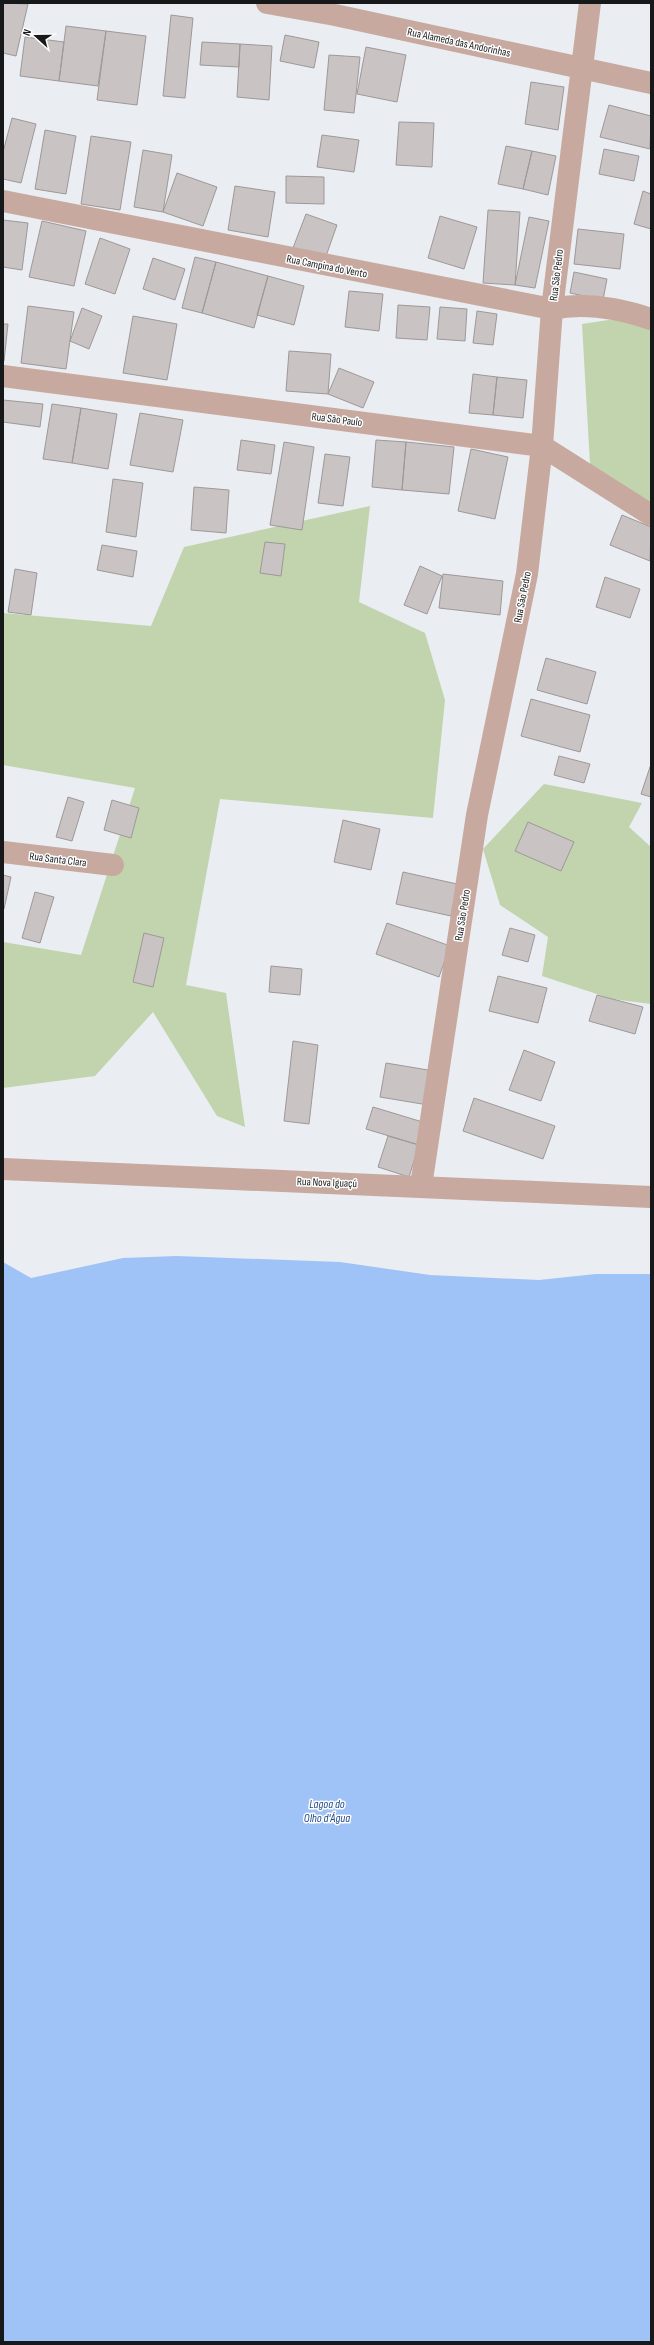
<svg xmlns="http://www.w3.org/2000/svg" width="654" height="2345" font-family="'Sofia Sans Condensed',sans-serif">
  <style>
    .green { fill: #c1d4ad }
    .water { fill: #a0c3f7 }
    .building { fill: #c9c3c3; stroke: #9e9898 }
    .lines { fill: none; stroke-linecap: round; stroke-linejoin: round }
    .minor { stroke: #c7a99f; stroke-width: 22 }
    .labels { text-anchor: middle; stroke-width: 3; stroke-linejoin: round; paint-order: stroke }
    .street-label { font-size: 11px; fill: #171819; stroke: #fff }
    .water-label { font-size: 12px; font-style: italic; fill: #224b8a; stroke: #fff }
  </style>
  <rect width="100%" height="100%" fill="#eaedf2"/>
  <!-- green -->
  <path class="green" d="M615,319L651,327V505L590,464L582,324Z
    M370,506L359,602L425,633L445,700L433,818L220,799L186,985L226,993L245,1127L217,1116L153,1012L95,1076L3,1088V942L81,955L135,788L3,765V613L151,626L184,547Z
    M544,784L642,803L629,827L651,847V1004L612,999L542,976L548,937L500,905L483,849Z"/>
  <!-- water -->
  <path class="water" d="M177,1256L340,1262L430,1275L539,1280L596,1274H651V2342H3V1262L31,1278L123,1258Z"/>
  <!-- building -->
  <path class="building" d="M3,3L28,4L16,56L3,53Z
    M171,15L193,18L185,98L163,96Z
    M66,26L106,31L98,86L59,81Z
    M106,31L146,36L137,105L97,100Z
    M285,35L319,42L314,68L280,61Z
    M25,37L64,42L59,81L20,76Z
    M202,42L240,44L239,67L200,65Z
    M240,44L272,46L269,100L237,97Z
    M366,47L406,55L397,102L357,94Z
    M329,55L360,57L354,113L324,110Z
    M531,82L564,87L558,130L525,124Z
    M609,105L651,116L650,149L600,137Z
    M12,118L36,124L21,183L3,179V152Z
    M399,122L434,123L432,167L396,165Z
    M45,130L76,136L66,194L35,189Z
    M322,135L359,140L354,172L317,167Z
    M91,136L131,142L120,210L81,204Z
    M506,146L532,151L523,189L498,184Z
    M604,149L639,156L634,181L599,174Z
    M143,150L172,155L163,212L134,207Z
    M532,151L556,156L548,195L523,189Z
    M177,173L217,187L203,226L163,212Z
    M286,176L324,177V204L286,203Z
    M235,186L275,192L268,237L228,230Z
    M643,191L651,194V229L634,224Z
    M488,210L520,212L515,285L483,283Z
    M306,214L337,225L325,259L293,248Z
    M440,216L477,227L464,269L428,258Z
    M529,217L549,221L535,288L515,285Z
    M3,220L28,223L22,270L3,267Z
    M42,221L86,231L74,286L29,277Z
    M578,229L624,234L620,269L574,264Z
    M100,238L130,249L115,294L85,284Z
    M195,257L216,262L202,313L182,308Z
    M153,258L185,269L175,300L143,289Z
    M216,262L268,276L254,328L202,313Z
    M574,272L607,279L603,300L570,293Z
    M268,276L304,286L294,325L257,315Z
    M349,291L383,294L379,331L345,327Z
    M398,305L430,307L427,340L396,338Z
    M28,306L74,312L66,369L21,363Z
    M440,307L467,309L465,341L437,339Z
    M82,308L102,316L89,349L70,341Z
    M477,311L497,314L493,345L473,343Z
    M133,316L177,324L167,380L123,373Z
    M3,324H8L4,361H3Z
    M289,351L331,354L328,394L286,391Z
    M339,368L374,382L363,408L328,394Z
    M473,374L497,377L493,415L469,413Z
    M497,377L527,380L523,418L493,415Z
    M3,400L43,404L40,427L3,422Z
    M52,404L81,408L72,463L43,459Z
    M81,408L117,414L108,469L72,463Z
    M140,413L183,420L173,472L130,465Z
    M241,440L275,445L271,474L237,470Z
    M376,440L406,442L402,490L372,487Z
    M284,442L314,447L302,530L270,525Z
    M406,442L454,447L449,494L402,490Z
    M471,449L508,457L495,519L458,511Z
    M325,454L350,457L343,506L318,503Z
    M113,479L143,483L136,537L106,532Z
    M194,487L229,490L226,533L191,530Z
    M622,515L651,527L650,561L610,545Z
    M265,542L285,544L281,576L260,573Z
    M102,545L137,551L133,577L97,570Z
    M420,566L442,576L427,614L404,605Z
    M15,569L37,573L31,615L8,612Z
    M443,574L503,581L500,615L439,608Z
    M605,577L640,589L630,618L596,607Z
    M546,658L596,672L587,704L537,690Z
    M531,699L590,715L580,752L521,736Z
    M559,756L590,764L584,783L554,775Z
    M651,764V797L641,794Z
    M68,797L84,802L72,841L56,837Z
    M112,800L139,808L131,838L104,830Z
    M343,820L380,829L371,870L334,862Z
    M528,822L574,842L561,871L515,851Z
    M403,872L457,884L451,916L396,904Z
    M3,875L11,877L4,909H3Z
    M35,892L54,897L40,943L22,938Z
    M387,923L450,946L439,977L376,954Z
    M510,928L535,935L528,962L502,955Z
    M144,933L164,938L153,987L133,982Z
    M271,966L302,969L300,995L269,992Z
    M498,976L547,988L538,1023L489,1011Z
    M597,995L643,1007L635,1034L589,1021Z
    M293,1041L318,1045L309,1124L284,1121Z
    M524,1050L555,1062L541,1101L509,1090Z
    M386,1063L434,1071L428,1105L380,1097Z
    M474,1098L555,1126L543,1159L463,1131Z
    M373,1107L426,1123L419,1145L366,1129Z
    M388,1136L419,1145L409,1177L378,1167Z"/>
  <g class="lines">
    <!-- minor -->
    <path class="minor" d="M267,3L335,15L651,83
      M3,201L552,309C584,302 621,309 651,319
      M3,376L542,446L651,515
      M3,852L113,865
      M3,1169L651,1197
      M421,1186L477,815L527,574L542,446L552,309L590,3"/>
  </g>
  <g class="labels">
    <!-- street labels -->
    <g class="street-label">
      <text transform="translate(459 42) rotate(12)" y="4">Rua Alameda das Andorinhas</text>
      <text transform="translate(327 266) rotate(11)" y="4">Rua Campina do Vento</text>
      <text transform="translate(556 275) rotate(-83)" y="4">Rua São Pedro</text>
      <text transform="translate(337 419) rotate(7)" y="4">Rua São Paulo</text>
      <text transform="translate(522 597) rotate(-79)" y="4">Rua São Pedro</text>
      <text transform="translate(58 859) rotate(7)" y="4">Rua Santa Clara</text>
      <text transform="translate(462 915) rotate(-81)" y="4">Rua São Pedro</text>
      <text transform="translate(327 1182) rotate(2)" y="4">Rua Nova Iguaçú</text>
    </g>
    <!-- water labels -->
    <g class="water-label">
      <text x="327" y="1808">Lagoa do<tspan x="327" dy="14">Olho d'Água</tspan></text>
    </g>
  </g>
  <!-- border -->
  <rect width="654" height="2345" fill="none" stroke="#171819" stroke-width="8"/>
  <!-- north arrow -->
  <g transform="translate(36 36) rotate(291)" stroke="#ffffff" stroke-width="3" paint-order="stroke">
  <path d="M0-3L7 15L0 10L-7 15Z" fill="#171819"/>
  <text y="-6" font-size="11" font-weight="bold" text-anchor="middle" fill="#171819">N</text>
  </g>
</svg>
